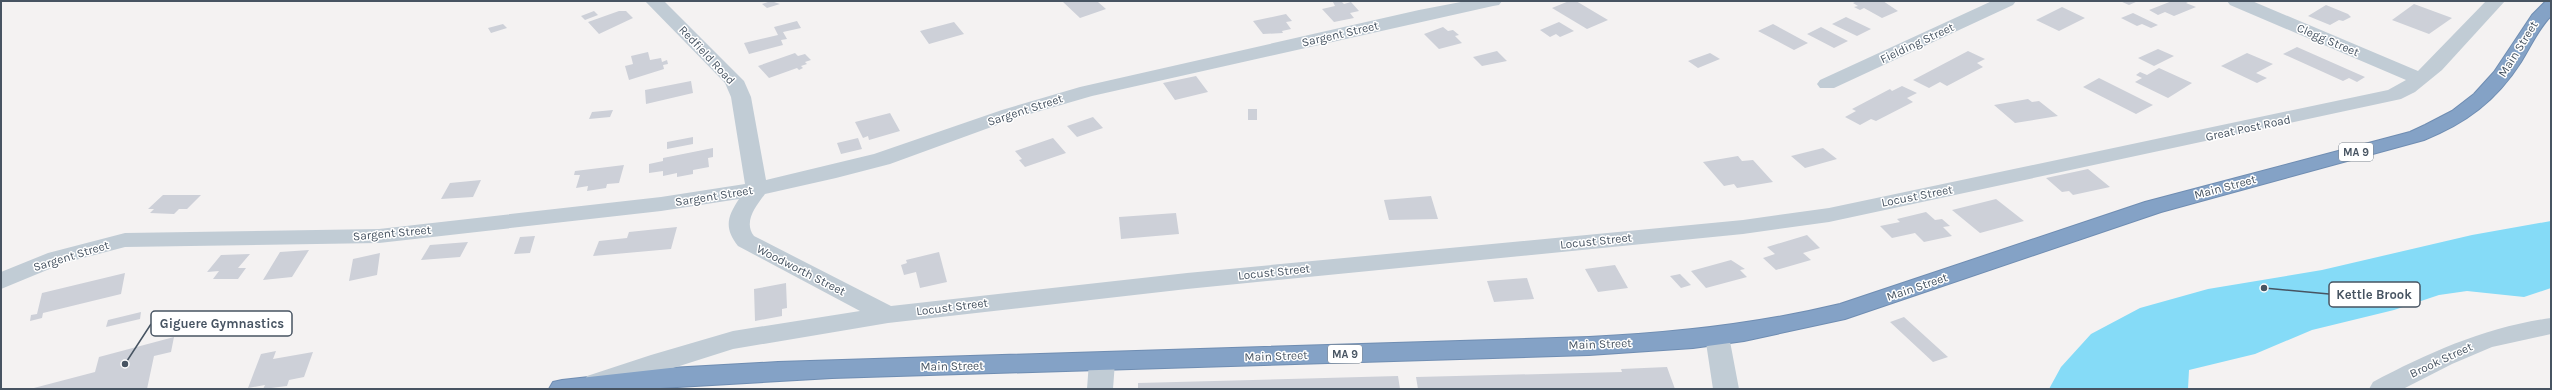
<svg xmlns="http://www.w3.org/2000/svg" width="2552" height="390" font-family="Karla,sans-serif">
  <style>
    .water { fill: #85dbf7 }
    .building { fill: #cdd0d8 }
    .lines { fill: none; stroke-linecap: round; stroke-linejoin: round }
    .highway-casing { stroke: #6f8db2; stroke-width: 2 }
    .street { fill: #c1ccd5; fill-rule: evenodd }
    .highway { fill: #84a2c6; fill-rule: evenodd }
    .labels { text-anchor: middle; stroke-width: 3; stroke-linejoin: round; paint-order: stroke }
    .shield { fill: #fff; stroke: #7e8791; stroke-width: 1 }
    .shield-label { font-size: 11px; font-weight: bold; fill: #475462 }
    .street-label { font-size: 12px; fill: #475462; stroke: #fff }
    .leader { fill: none; stroke: #475462; stroke-width: 1.5 }
    .callout-dot { fill: #475462; stroke: #fff; stroke-width: 1.5 }
    .callout { fill: #fff; stroke: #475462; stroke-width: 1.5 }
    .callout-label { font-size: 13px; text-anchor: middle; font-weight: bold; fill: #475462 }
  </style>
  <rect width="100%" height="100%" fill="#f4f2f2"/>
  <!-- water -->
  <path class="water" d="M2551,221V288L2524,297L2467,291L2439,295L2394,310L2312,330L2255,354L2189,370L2188,389H2049L2061,367L2091,334L2140,308L2208,289L2322,270L2472,235Z"/>
  <!-- building -->
  <path class="building" d="M771,1L780,4L767,8L762,4Z
    M1062,1H1092L1098,2L1106,9L1080,18Z
    M1341,1L1344,4L1351,2L1359,11L1350,13L1354,18L1334,22L1322,9L1335,6L1333,2Z
    M1569,1H1576L1608,20L1587,29L1552,8Z
    M1857,1H1883L1898,11L1882,18L1864,8L1860,10L1854,7L1858,6L1853,3Z
    M2120,1H2138L2129,5Z
    M2172,1H2190L2186,3L2196,7L2174,16L2165,12L2158,15L2149,10Z
    M2414,4L2452,18L2429,34L2392,20Z
    M2326,5L2348,14L2351,17L2343,21L2339,20L2330,25L2308,16Z
    M2062,7L2085,18L2059,31L2036,20Z
    M594,11L598,15L585,20L581,16Z
    M619,11H626L633,18L599,34L588,22Z
    M2133,13L2158,25L2151,28L2142,24L2137,26L2121,18Z
    M1286,14L1292,21L1286,22L1291,29L1282,31L1283,33L1263,34L1253,21Z
    M1846,17L1871,29L1857,36L1832,24Z
    M797,21L801,28L783,32L787,39L781,40L783,45L749,54L744,43L778,35L774,27Z
    M954,22L964,34L929,44L920,31Z
    M1559,22L1574,31L1560,37L1556,34L1550,37L1540,30Z
    M503,24L507,28L491,33L488,28Z
    M1773,24L1808,43L1794,50L1758,31Z
    M1443,27L1448,31L1453,30L1459,35L1455,36L1462,43L1439,49L1424,34Z
    M1821,27L1848,41L1834,48L1807,34Z
    M2297,47L2365,77L2357,82L2349,78L2343,81L2283,54Z
    M2158,49L2174,56L2154,66L2138,58Z
    M1497,51L1507,61L1482,66L1473,57Z
    M1968,51L1985,59L1977,63L1983,67L1947,86L1940,82L1929,88L1913,80Z
    M648,52L650,60L661,58L662,62L667,60L668,64L663,65L664,69L629,80L625,66L633,64L631,56Z
    M795,53L798,56L805,54L811,60L805,62L807,64L801,66L803,68L799,70L797,68L769,78L758,66Z
    M1710,53L1720,59L1698,68L1688,61Z
    M2247,53L2273,64L2256,73L2267,78L2257,83L2221,66Z
    M2159,68L2192,83L2168,98L2135,82L2142,78L2136,75L2140,72L2147,75Z
    M1196,76L1208,92L1175,100L1163,83Z
    M2099,78L2153,105L2136,114L2083,87Z
    M691,81L693,93L646,104L645,90Z
    M1902,86L1917,93L1907,98L1913,102L1876,121L1871,119L1860,125L1845,117L1856,111L1852,109L1890,89L1892,91Z
    M2028,99L2032,102L2039,101L2058,116L2015,123L1994,105Z
    M1248,109H1257V120H1248Z
    M613,110L610,117L589,119L592,112Z
    M890,113L900,131L869,140L868,136L863,138L855,122Z
    M1093,117L1103,128L1077,137L1067,126Z
    M693,137V144L667,149V142Z
    M858,138L862,149L841,154L837,143Z
    M1053,138L1066,153L1025,167L1019,160L1022,159L1015,151Z
    M713,148V157L708,158L709,167L693,170V174L677,177V173L663,176V171L649,173V164L663,161V158Z
    M1823,148L1837,159L1805,168L1791,156Z
    M1738,156L1742,161L1753,160L1773,182L1737,188L1734,184L1724,186L1703,162Z
    M624,165L619,183L607,184L606,188L587,191L588,186L576,188L580,175H574L575,171Z
    M2088,169L2110,187L2073,195L2069,191L2062,192L2046,178Z
    M481,180L473,197L441,199L450,183Z
    M163,195H201L187,209H179L174,214L150,213L154,209H148Z
    M1431,196L1438,219L1389,220L1384,200Z
    M1996,199L2024,221L1980,233L1952,210Z
    M1926,212L1935,220L1942,219L1950,226L1943,227L1952,236L1924,242L1915,233L1892,238L1880,226L1900,222L1897,219Z
    M1176,213L1179,234L1121,239L1119,217Z
    M677,227L671,249L593,256L599,241L627,238L629,232Z
    M1807,235L1820,248L1803,253L1811,260L1776,270L1763,258L1775,254L1767,247Z
    M535,236L530,253L514,254L520,237Z
    M468,242L460,257L421,260L430,245Z
    M309,250L292,277L263,280L280,252Z
    M939,252L947,282L920,288L916,272L904,275L901,265L907,263L906,260Z
    M380,253L377,275L349,281L353,259Z
    M250,254L238,268H246L238,279H213L219,271L207,272L221,255Z
    M1731,260L1745,269L1740,270L1747,277L1706,288L1691,271Z
    M1615,265L1628,288L1598,292L1585,269Z
    M125,273L121,294L43,313L42,318L30,321L31,315L37,314L42,293Z
    M1680,274L1691,285L1681,288L1670,276Z
    M1527,278L1534,299L1494,302L1487,281Z
    M786,283L787,308L782,309V316L755,321L754,289Z
    M141,312L140,319L106,327L108,320Z
    M1904,317L1948,357L1933,362L1890,322Z
    M174,337L171,352L154,356L147,389H30L95,372L99,357Z
    M276,351L273,359L313,352L304,377L289,380L287,386L263,389L265,385L248,388L261,354Z
    M1667,367L1675,389H1418L1416,377L1622,372L1621,369Z
    M1398,376L1400,389H1138V383Z"/>
  <g class="lines">
    <!-- highway casing -->
    <g class="highway-casing">
      <path id="highway" d="M2551,1V16C2538,29 2531,46 2521,62C2496,101 2466,123 2424,140L2161,212L1845,319L1744,341L1693,348L1589,355L832,378L643,389H549L553,382L562,380L670,368L778,362L1589,337C1674,333 1757,324 1840,304L2145,202L2410,132L2425,125L2452,111L2474,94L2494,72L2532,15L2545,2Z"/>
    </g>
    <!-- street -->
    <path class="street" d="M645,1H664L744,81L751,97L766,180L874,154L1002,110L1080,87L1419,10L1466,1H1502L1499,5L1493,6L1092,96L1016,118L890,164L836,178L765,194C756,206 743,222 754,236L891,306L1187,273L1743,220L1829,208L2388,90L2406,80L2230,5L2227,1H2252L2418,71L2486,1H2505L2442,70L2415,92L2401,99L1829,222L1743,234L1187,289L888,323L733,349L607,389H587L583,383L587,376L651,355L733,331L860,311L738,246C724,228 727,217 739,199L661,211L379,243L125,247L64,263L1,289V272L48,253L125,233L379,229L661,197L745,184L731,97L725,83Z
      M1992,1H2016L2013,5L1834,88H1820L1817,84L1820,80Z
      M2551,318V334L2492,347L2452,364L2403,389H2369L2373,382C2430,352 2486,327 2551,318Z
      M1717,327L1726,330L1729,336L1739,389H1713L1705,336L1708,330Z
      M1102,353L1111,356L1115,362L1113,389H1087L1089,362L1093,356Z"/>
    <!-- highway -->
    <use href="#highway" class="highway"/>
  </g>
  <g class="labels">
    <!-- shield labels -->
    <g class="shield">
      <rect x="2339" y="143" width="34" height="18" rx="3"/>
      <rect x="1328" y="345" width="34" height="18" rx="3"/>
    </g>
    <g class="shield-label">
      <text x="2356" y="156">MA 9</text>
      <text x="1345" y="358">MA 9</text>
    </g>
    <!-- street labels -->
    <g class="street-label">
      <text transform="translate(1340 34) rotate(-13)" y="4">Sargent Street</text>
      <text transform="translate(2328 40) rotate(23)" y="4">Clegg Street</text>
      <text transform="translate(1917 43) rotate(-25)" y="4">Fielding Street</text>
      <text transform="translate(2518 49) rotate(-58)" y="4">Main Street</text>
      <text transform="translate(707 55) rotate(47)" y="4">Redfield Road</text>
      <text transform="translate(1025 110) rotate(-18)" y="4">Sargent Street</text>
      <text transform="translate(2248 128) rotate(-12)" y="4">Great Post Road</text>
      <text transform="translate(2225 187) rotate(-15)" y="4">Main Street</text>
      <text transform="translate(714 196) rotate(-9)" y="4">Sargent Street</text>
      <text transform="translate(1917 196) rotate(-11)" y="4">Locust Street</text>
      <text transform="translate(392 233) rotate(-5)" y="4">Sargent Street</text>
      <text transform="translate(1596 241) rotate(-6)" y="4">Locust Street</text>
      <text transform="translate(71 256) rotate(-17)" y="4">Sargent Street</text>
      <text transform="translate(801 270) rotate(27)" y="4">Woodworth Street</text>
      <text transform="translate(1274 272) rotate(-6)" y="4">Locust Street</text>
      <text transform="translate(1917 287) rotate(-19)" y="4">Main Street</text>
      <text transform="translate(952 307) rotate(-7)" y="4">Locust Street</text>
      <text transform="translate(1600 344) rotate(-2)" y="4">Main Street</text>
      <text transform="translate(1276 356) rotate(-2)" y="4">Main Street</text>
      <text transform="translate(2441 360) rotate(-25)" y="4">Brook Street</text>
      <text transform="translate(952 366) rotate(-1)" y="4">Main Street</text>
    </g>
  </g>
  <!-- callouts -->
  <path class="leader" d="M2264 288L2329 294M125 364L151 324"/>
  <g class="callout-dot">
    <circle cx="2264" cy="288" r="4"/>
    <circle cx="125" cy="364" r="4"/>
  </g>
  <g class="callout">
    <rect x="2329" y="282" width="91" height="25" rx="4"/>
    <rect x="151" y="311" width="141" height="25" rx="4"/>
  </g>
  <g class="callout-label">
    <text x="2374" y="299">Kettle Brook</text>
    <text x="222" y="328">Giguere Gymnastics</text>
  </g>
  <!-- border -->
  <rect width="2552" height="390" fill="none" stroke="#475462" stroke-width="4"/>
</svg>
